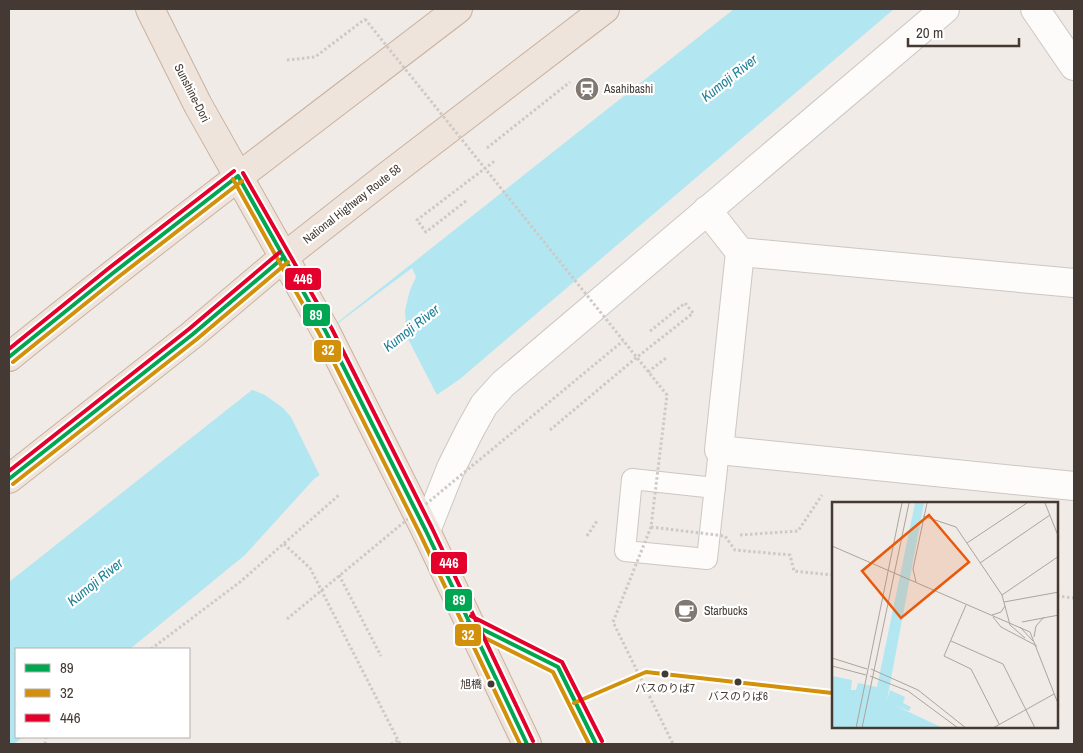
<svg xmlns="http://www.w3.org/2000/svg" width="1083" height="753" font-family="'Archivo Narrow','Noto Sans JP',sans-serif">
  <style>
    .water { fill: #b2e7f2 }
    .pier { fill: #f0ebe6 }
    .lines { fill: none; stroke-linecap: round; stroke-linejoin: round }
    .service-casing { stroke: #ccc7c2; stroke-width: 22 }
    .minor-casing { stroke: #ccc7c2; stroke-width: 30 }
    .tertiary-casing { stroke: #ccc7c2; stroke-width: 30 }
    .trunk-casing { stroke: #cab19f; stroke-width: 30 }
    .path { stroke: #cec9c6; stroke-width: 3; stroke-dasharray: 2.5 2.5; stroke-linecap: butt }
    .service { stroke: #fdfcfb; stroke-width: 20 }
    .minor { stroke: #fdfcfb; stroke-width: 28 }
    .tertiary { stroke: #fdfcfb; stroke-width: 28 }
    .trunk { stroke: #eee4dc; stroke-width: 28 }
    .path-bridge { stroke: #cec9c6; stroke-width: 3; stroke-dasharray: 2.5 2.5; stroke-linecap: butt }
    .bus-1-casing { stroke: #fff; stroke-width: 8 }
    .bus-2-casing { stroke: #fff; stroke-width: 8 }
    .bus-3-casing { stroke: #fff; stroke-width: 8 }
    .bus-1 { stroke: #00a651; stroke-width: 4 }
    .bus-2 { stroke: #d3900a; stroke-width: 4 }
    .bus-3 { stroke: #e4002b; stroke-width: 4 }
    .bus-dot { fill: #453a33; stroke: #fff; stroke-width: 2 }
    .labels { text-anchor: middle; stroke-width: 4.5; stroke-linejoin: round; paint-order: stroke }
    .bus-label { font-size: 11px; fill: #453a33; stroke: #fff }
    .poi-label { font-size: 12px; fill: #453a33; stroke: #fff; text-anchor: start }
    .street-label { font-size: 12px; fill: #453a33; stroke: #fff }
    .water-label { font-size: 14px; font-style: italic; fill: #1f8098; stroke: #fff }
    .inset-road { fill: none; stroke: #aca49e; stroke-width: 1 }
    .view { fill: #e8590c; fill-opacity: 0.15; stroke: #e8590c; stroke-width: 2.5 }
    .inset-edge { fill: none; stroke: #453a33; stroke-width: 2.5 }
    .line-badge { stroke: #fff; stroke-width: 2 }
    .badge-label { font-size: 14px; text-anchor: middle; font-weight: bold; fill: #fff }
  </style>
  <rect width="100%" height="100%" fill="#f0ebe6"/>
  <!-- water -->
  <path class="water" d="M734,9H894L460,379L314,479L245,555L130,649H16V737H23L14,744H9V582Z"/>
  <!-- pier -->
  <path class="pier" d="M412,268L416,277L410,290L405,310L406,328L409,341L438,397L321,478L291,417L283,408L265,395L250,389Z"/>
  <g class="lines">
    <!-- service casing -->
    <g class="service-casing">
      <path id="service" d="M715,488L632,479L625,551L707,559L719,450"/>
    </g>
    <!-- minor casing -->
    <g class="minor-casing">
      <path id="minor" d="M707,210L740,252L1074,283
        M740,252L719,450L1074,486"/>
    </g>
    <!-- tertiary casing -->
    <g class="tertiary-casing">
      <path id="tertiary" d="M1035,9L1074,66
        M426,531L451,468L470,430L484,405L503,384L945,9"/>
    </g>
    <!-- trunk casing -->
    <g class="trunk-casing">
      <path id="trunk" d="M150,9L198,105L326,332L426,531L527,744
        M9,357C156,238 308,124 458,9
        M9,479L193,334L284,257L382,180L605,9"/>
    </g>
    <!-- path -->
    <path class="path" d="M287,60L315,57L365,19
      M487,148L570,82
      M466,201L426,232L417,220L496,160
      M648,372L666,358
      M550,430L636,358L693,313L685,303L649,332
      M740,535L798,531L822,495
      M587,536L597,521
      M284,544L310,568L400,744
      M339,575L381,656
      M1057,596L1074,598
      M151,649L240,582L339,495
      M45,744L46,737
      M391,744L398,740"/>
    <!-- service -->
    <use href="#service" class="service"/>
    <!-- minor -->
    <use href="#minor" class="minor"/>
    <!-- tertiary -->
    <use href="#tertiary" class="tertiary"/>
    <!-- trunk -->
    <use href="#trunk" class="trunk"/>
    <!-- path-bridge -->
    <path class="path-bridge" d="M365,19L667,395L651,527L613,622L673,744
      M651,527L725,536L735,550L790,555L794,571L833,575
      M287,619L623,341"/>
    <!-- bus-1 casing -->
    <g class="bus-1-casing">
      <path id="bus-1" d="M238,176L326,332L426,531L527,744
        M9,357L113,273L238,176
        M9,479L193,334L284,257
        M468,622L558,667L596,744"/>
    </g>
    <!-- bus-2 casing -->
    <g class="bus-2-casing">
      <path id="bus-2" d="M233,179L320,335L420,534L520,744
        M13,362L117,278L242,181
        M13,484L197,339L288,262
        M465,628L553,672L589,744
        M574,703L646,672L832,693"/>
    </g>
    <!-- bus-3 casing -->
    <g class="bus-3-casing">
      <path id="bus-3" d="M243,173L332,329L432,528L533,741
        M9,349L109,268L234,171
        M9,471L189,329L280,252
        M471,616L562,662L602,741"/>
    </g>
    <!-- bus-1 -->
    <use href="#bus-1" class="bus-1"/>
    <!-- bus-2 -->
    <use href="#bus-2" class="bus-2"/>
    <!-- bus-3 -->
    <use href="#bus-3" class="bus-3"/>
  </g>
  <!-- icons -->
  <defs>
    <g id="station-disc" transform="scale(1.25)"><circle r="9.5" fill="#817872" stroke="#fff"/><path d="M-3-6H3Q5-6 5-4V2Q5 4 3 4L4.5 6H3L1.5 4h-3L-3 6H-4.5L-3 4Q-5 4-5 2V-4Q-5-6-3-6ZM-3.5-4v3h7v-3ZM-3.5 1v1.5H-2V1ZM2 1v1.5H3.5V1Z" fill="#fff"/></g>
    <g id="cafe-disc" transform="scale(1.25)"><circle r="9.5" fill="#817872" stroke="#fff"/><path d="M-5.5-4.5H6V0H3Q3 3.5 0 3.5H-2.5Q-5.5 3.5-5.5 0ZM3-3.2v2h1.7v-2ZM-6 4.5H4V6H-6Z" fill="#fff"/></g>
  </defs>
  <g fill-rule="evenodd">
    <use href="#station-disc" x="587" y="89"/>
    <use href="#cafe-disc" x="686" y="611"/>
  </g>
  <!-- markers -->
  <g class="bus-dot">
    <circle cx="665" cy="674" r="4.5"/>
    <circle cx="738" cy="682" r="4.5"/>
    <circle cx="491" cy="684" r="4.5"/>
  </g>
  <g class="labels">
    <!-- bus labels -->
    <g class="bus-label">
      <text x="482" y="688" text-anchor="end">旭橋</text>
      <text x="665" y="692">バスのりば7</text>
      <text x="738" y="700">バスのりば6</text>
    </g>
    <!-- poi labels -->
    <g class="poi-label">
      <text x="604" y="93">Asahibashi</text>
      <text x="704" y="615">Starbucks</text>
    </g>
    <!-- street labels -->
    <g class="street-label">
      <text transform="translate(192 93) rotate(63)" y="4">Sunshine-Dori</text>
      <text transform="translate(352 204) rotate(-38)" y="4">National Highway Route 58</text>
    </g>
    <!-- water labels -->
    <g class="water-label">
      <text transform="translate(729 78) rotate(-38)" y="5">Kumoji River</text>
      <text transform="translate(411 328) rotate(-38)" y="5">Kumoji River</text>
      <text transform="translate(95 582) rotate(-39)" y="5">Kumoji River</text>
    </g>
  </g>
  <!-- overview -->
  <g transform="translate(832 502)">
    <rect width="226" height="226" fill="#f0ebe6"/>
    <path d="M83,1H92L55,198L58,188L73,195L71,201L79,205L77,209L62,203L111,226H0V174L20,178L19,188H24L26,181L45,185Z" fill="#b2e7f2"/>
    <path class="inset-road" d="M213,1L227,36M91,14L124,25L170,93L178,123L193,136M135,41L195,1M0,44L198,130L227,204M148,61L218,13M84,80L81,67L95,1M170,93L227,54M172,100L227,90M134,103L112,154L139,167L167,222M160,113L169,110L173,104M161,115L169,125L205,144M190,120L227,113M188,125L201,139M202,135L204,124L212,115M119,139L171,162L203,226M0,156L35,167M0,164L34,173M39,167L86,188L134,226M38,174L76,189L126,226M24,226L70,1M30,226L77,1M161,226L222,192"/>
    <path class="view" d="M97,13L137,60L69,116L30,69Z"/>
    <rect width="226" height="226" class="inset-edge"/>
  </g>
  <g class="line-badge">
    <rect x="284" y="267" width="38" height="24" rx="5" fill="#e4002b"/>
    <rect x="302" y="303" width="29" height="24" rx="5" fill="#00a651"/>
    <rect x="313" y="339" width="29" height="24" rx="5" fill="#d3900a"/>
    <rect x="430" y="551" width="38" height="24" rx="5" fill="#e4002b"/>
    <rect x="444" y="588" width="29" height="24" rx="5" fill="#00a651"/>
    <rect x="454" y="623" width="28" height="24" rx="5" fill="#d3900a"/>
  </g>
  <g class="badge-label">
    <text x="303" y="284">446</text>
    <text x="316" y="320">89</text>
    <text x="328" y="355">32</text>
    <text x="449" y="568">446</text>
    <text x="459" y="605">89</text>
    <text x="468" y="640">32</text>
  </g>
  <!-- border -->
  <rect width="1083" height="753" fill="none" stroke="#453a33" stroke-width="20"/>
  <!-- legend -->
  <rect x="15" y="648" width="175" height="90" fill="#ffffff" stroke="#b5b0ad"/>
  <rect x="25" y="664" width="25" height="8" fill="#00a651" stroke="#b5b0ad"/>
  <text x="60" y="673" font-size="15" fill="#453a33">89</text>
  <rect x="25" y="689" width="25" height="8" fill="#d3900a" stroke="#b5b0ad"/>
  <text x="60" y="698" font-size="15" fill="#453a33">32</text>
  <rect x="25" y="714" width="25" height="8" fill="#e4002b" stroke="#b5b0ad"/>
  <text x="60" y="723" font-size="15" fill="#453a33">446</text>
  <!-- scale -->
  <path d="M908 38v8h111v-8" fill="none" stroke="#453a33" stroke-width="2.5"/>
  <text x="916" y="38" font-size="15" fill="#453a33" stroke="#ffffff" stroke-width="4" paint-order="stroke">20 m</text>
</svg>
